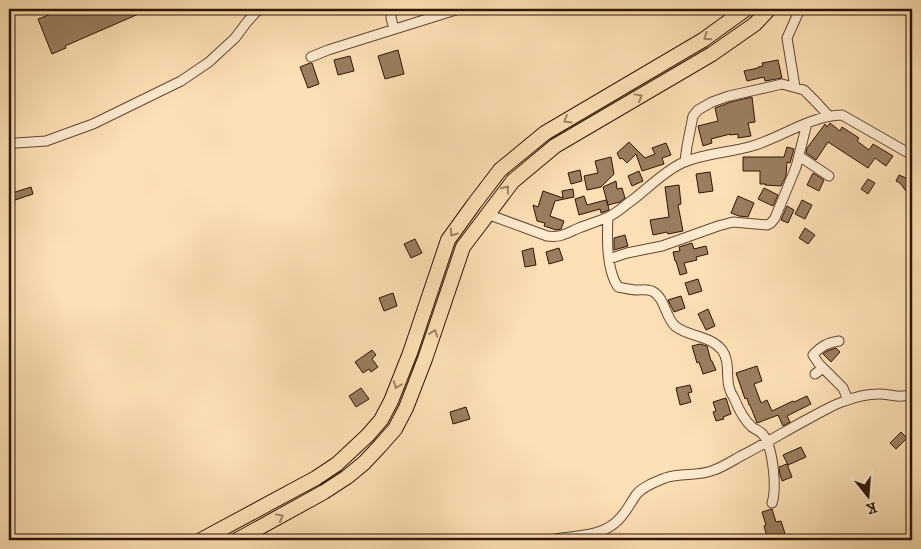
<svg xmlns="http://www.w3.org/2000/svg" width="921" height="549" font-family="'IM FELL DW Pica',serif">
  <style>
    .building { fill: #9b7e60; stroke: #2f1403 }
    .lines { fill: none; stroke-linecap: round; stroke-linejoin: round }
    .minor-casing { stroke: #634730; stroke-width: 11 }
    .highway-casing { stroke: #2f1403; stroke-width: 16 }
    .minor { stroke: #feebd0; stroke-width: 9 }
    .highway { stroke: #fee0b6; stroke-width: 14 }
    .oneway { stroke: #a18465 }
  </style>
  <rect width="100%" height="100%" fill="#fee0b6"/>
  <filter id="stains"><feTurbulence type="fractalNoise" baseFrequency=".004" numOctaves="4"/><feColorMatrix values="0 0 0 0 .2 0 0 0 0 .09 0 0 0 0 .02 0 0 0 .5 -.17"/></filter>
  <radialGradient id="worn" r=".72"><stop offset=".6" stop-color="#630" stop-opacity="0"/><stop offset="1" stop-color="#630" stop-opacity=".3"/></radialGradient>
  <!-- building -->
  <path class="building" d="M52,9H150L65,46L66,48L52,54L38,19L54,13Z
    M398,50L404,74L385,79L378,56Z
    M350,56L354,71L338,75L334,60Z
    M778,60L782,78L765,81L764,77L747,81L744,71L758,68V67L763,66L762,63Z
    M310,63H312L319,84L308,88L300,67Z
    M752,97L755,122L748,123L751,136L738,138V134L730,135V134L711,139L712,143L703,146L698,126L718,121L715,108L731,102Z
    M830,123L840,131L842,127L859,138L857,141L869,150L873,144L893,156L886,166L875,158L868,168L828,142L816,160L806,153L807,148L825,124L827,127Z
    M629,142L645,158L655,154L652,148L666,143L671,155L662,158L664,164L642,171L636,154L627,163L622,158L620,159L617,153Z
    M787,147L794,149L790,163L787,162L786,176L781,186L765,185L766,184H760V171H743V157H784Z
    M611,157L614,174L601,187L587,190L584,176L598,173L595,161Z
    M580,170L582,181L571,184L568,173Z
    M639,171L643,181L632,186L628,176Z
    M710,172L713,191L699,193L696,174Z
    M813,173L824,180L819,191L807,185Z
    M912,173V187L906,191L900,183L896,181L899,175L906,178Z
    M868,179L875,183L868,194L861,189Z
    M616,181L617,189L622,188L625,198L620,202L608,205L609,210L601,213L600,209L579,215L575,199L584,196L587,205L606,200L608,205L603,187Z
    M679,185L681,204L678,205L683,231L668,234L667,232L653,235L650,220L669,217L665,187Z
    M31,187L33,194L15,200L12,193Z
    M764,188L778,195L773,206L758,199Z
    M573,189L574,197L555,201L550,216L564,221L561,229L556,230L544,226L545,223L537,221L533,205L538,207L543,191L563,198L562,191Z
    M738,196L754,203L748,217L739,216L731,213Z
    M802,200L812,205L805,219L795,214Z
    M787,206L794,210L788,223L781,220Z
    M805,228L815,235L808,244L799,238Z
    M625,235L628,246L614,250V238Z
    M415,239L422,253L411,258L404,244Z
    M692,243L694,249L706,246L708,254L696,257L697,260L684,263L687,273L680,275L676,261H675L673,252L680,251L679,247Z
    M533,248L536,265L525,267L522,251Z
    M559,248L563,260L549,264L546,252Z
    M698,279L702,291L689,295L685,283Z
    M393,293L397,306L384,311L379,298Z
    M681,296L685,308L674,312L668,300Z
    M708,309L715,326L706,330L698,314Z
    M700,344L707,346L711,361H712L716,370L703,374L699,362L697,363L692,346Z
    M836,348L840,352L831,362L823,354L827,351Z
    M372,350L376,355L372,359L378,367L371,372L369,369L363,373L355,362Z
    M757,366L762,381L754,384L761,403L767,400L772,411L793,401L794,402L807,396L811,404L787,416L790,422L783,426L778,415L757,423L750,405H749L747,398L745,399L736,373Z
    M690,385L692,392L688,393L691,402L680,405L676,388Z
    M361,388L369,399L356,407L349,396Z
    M726,398L731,414L723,417L724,419L716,421L713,412L716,411L713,402Z
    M466,407L470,419L453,424L450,412Z
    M901,432L907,438L896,449L890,443Z
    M801,447L806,457L788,465L783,455Z
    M787,464L792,477L782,481L780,475L779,467Z
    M772,509L776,522L781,521L787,540H768L764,526L766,525L762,512Z"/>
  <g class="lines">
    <!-- minor casing -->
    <g class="minor-casing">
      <path id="minor" d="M392,9L391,18L394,29
        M311,57L328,50L459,9
        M795,87L787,38L800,9
        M9,145L16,143L46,141L93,124L181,81L209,62L235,38L247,22L259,9
        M799,156L829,176
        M685,161L687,146L693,116L698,110L712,102L729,96L782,84L804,90L816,102L828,115
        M487,214L547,236C561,238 567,233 579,228C589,224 599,221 608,217C615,214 621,209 627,204C646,191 661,173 682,163C704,153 729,153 752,146C783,137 809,116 842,115L912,155
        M608,217C607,238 606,269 618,287C624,288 631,290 637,290C642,290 647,289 652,291C665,297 665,317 675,326C688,337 710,335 722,350C730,361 726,375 729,387C730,391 732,395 734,398C738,408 744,420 752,427C756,430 761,431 764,436C773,449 777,488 772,503
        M609,259L627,253L662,246L718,226L733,222L767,225L771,223L775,218L796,167L807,123
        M839,341C827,343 821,346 813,355L819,364L843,388L848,400
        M815,374L823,368
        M550,540C571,535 597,538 615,523C625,515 629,505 636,495C642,487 655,482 665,478C681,472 698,477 714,470C723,467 732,461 741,456C768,442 794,426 821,412C829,408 837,403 845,401C855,397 868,394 879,394C893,394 897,399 912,394"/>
    </g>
    <!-- highway casing -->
    <g class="highway-casing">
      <path id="highway" d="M201,540L316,478L337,464L368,435L381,420L391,401L410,353L448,240L474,204L500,170L545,133L703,40L746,9
        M237,540L324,492L347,477L364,463L380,446L395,429L406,408L425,359L463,247L513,181L555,146L712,54L755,24L769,9"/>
    </g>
    <!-- minor -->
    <use href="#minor" class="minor"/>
    <!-- highway -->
    <use href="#highway" class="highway"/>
  </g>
  <!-- one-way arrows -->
  <defs><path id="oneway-chevron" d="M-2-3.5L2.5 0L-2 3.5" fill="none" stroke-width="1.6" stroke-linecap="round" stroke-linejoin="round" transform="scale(1.25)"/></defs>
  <g class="oneway">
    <use href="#oneway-chevron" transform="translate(707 37) rotate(146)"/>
    <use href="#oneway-chevron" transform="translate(639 97) rotate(-30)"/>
    <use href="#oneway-chevron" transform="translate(567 120) rotate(149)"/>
    <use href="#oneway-chevron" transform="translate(506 189) rotate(-52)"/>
    <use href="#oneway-chevron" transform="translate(453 233) rotate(125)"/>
    <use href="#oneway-chevron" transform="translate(434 333) rotate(-71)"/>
    <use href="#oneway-chevron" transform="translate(397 385) rotate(111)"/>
    <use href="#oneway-chevron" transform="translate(280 517) rotate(-29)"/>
  </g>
  <!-- margin -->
  <rect width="921" height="549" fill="none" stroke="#fee0b6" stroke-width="30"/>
  <rect x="10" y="10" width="901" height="529" fill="none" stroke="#2f1403" stroke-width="2.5"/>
  <rect x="15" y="15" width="891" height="519" fill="none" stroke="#2f1403"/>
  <!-- north arrow -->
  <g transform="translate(868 496) rotate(163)" stroke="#feebd0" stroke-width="4" paint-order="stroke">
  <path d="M0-4L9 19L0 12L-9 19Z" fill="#2f1403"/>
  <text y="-8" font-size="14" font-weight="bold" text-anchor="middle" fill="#2f1403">K</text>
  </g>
  <rect width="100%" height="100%" filter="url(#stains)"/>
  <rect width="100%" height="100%" fill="url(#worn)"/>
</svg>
